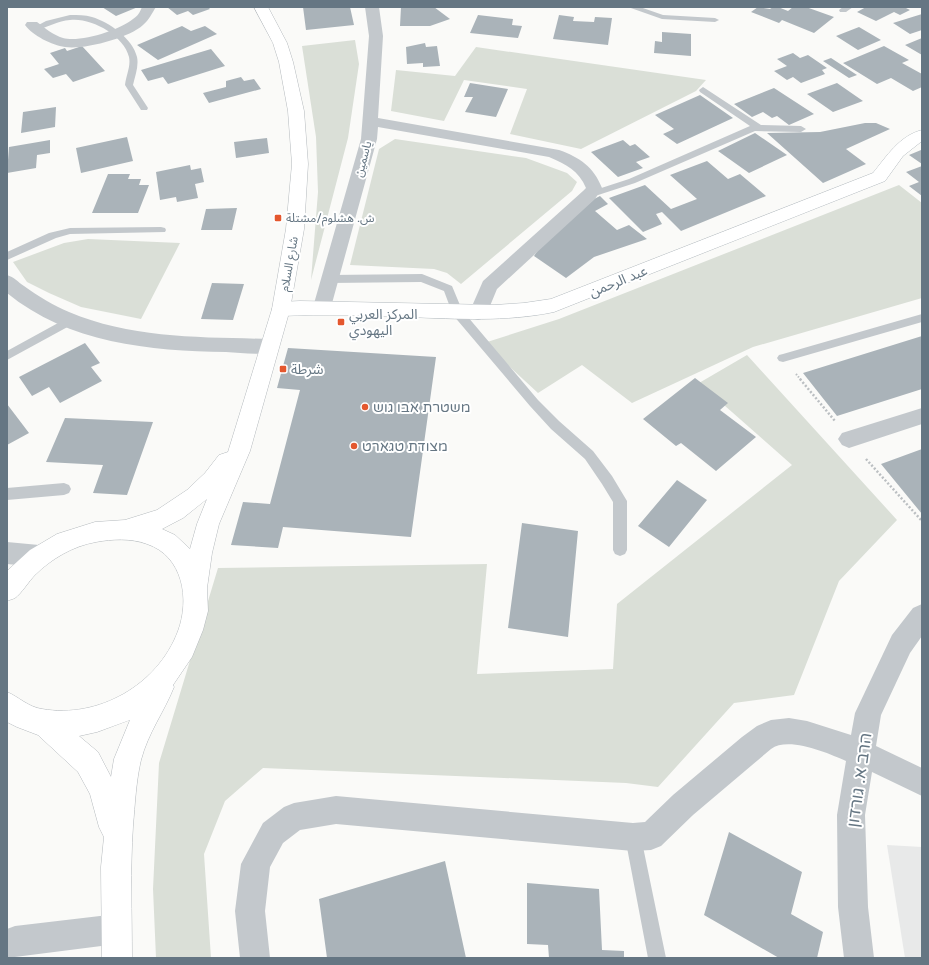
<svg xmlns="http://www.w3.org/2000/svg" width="929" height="965" font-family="'Varela Round','Noto Sans Arabic',Heebo,sans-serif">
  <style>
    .built { fill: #e8e9e9 }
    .green { fill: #dadfd7 }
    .building { fill: #aab3b9 }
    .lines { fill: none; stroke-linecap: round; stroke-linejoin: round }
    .secondary-casing { stroke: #b3babf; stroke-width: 1 }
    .primary-casing { stroke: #b5babe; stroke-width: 1 }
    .path-far1 { stroke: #bbbfc2; stroke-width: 2; stroke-dasharray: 1.5 1.5; stroke-linecap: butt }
    .path { stroke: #bbbfc2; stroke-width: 2.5; stroke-dasharray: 2 2; stroke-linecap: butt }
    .lane { fill: #c3c8cc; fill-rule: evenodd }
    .street { fill: #c3c8cc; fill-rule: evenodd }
    .secondary { fill: #fff; fill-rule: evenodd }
    .primary { fill: #fff; fill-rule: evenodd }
    .poi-dot { fill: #e4572e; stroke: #fff; stroke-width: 1.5 }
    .labels { text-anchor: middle; stroke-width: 4; stroke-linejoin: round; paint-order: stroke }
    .far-street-label { font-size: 12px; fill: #657683; stroke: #fff }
    .far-poi-label { font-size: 12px; fill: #657683; stroke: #fff; text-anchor: start }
    .street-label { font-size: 14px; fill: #657683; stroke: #fff }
    .poi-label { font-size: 14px; fill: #657683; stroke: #fff; text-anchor: start }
    .near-street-label { font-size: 17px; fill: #657683; stroke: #fff }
  </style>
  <rect width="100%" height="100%" fill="#fafaf8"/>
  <!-- built -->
  <path class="built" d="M887,845L922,847V958H905Z"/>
  <!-- green -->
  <path class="green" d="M355,40L359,64L348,138L311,280L318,192L316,137L302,46Z
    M476,47L706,80L696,91L581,149L510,134L527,89L464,80L444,121L391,111L396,70L455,76Z
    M395,139L526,158L567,173L577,182L572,191L461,284L447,273L434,269L350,265L379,149Z
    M899,185L922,203V298L753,347L632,403L582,365L538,393L484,343L559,319Z
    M88,239L180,243L141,319L81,307L49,293L27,282L13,262L64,243Z
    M747,355L897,520L839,581L794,695L734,703L658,787L626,783L263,768L225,801L204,854L211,958H156L153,889L159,763L218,568L487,564L477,674L613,669L617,604L792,465L699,383Z"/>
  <!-- building -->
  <path class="building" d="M102,7H138L116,16Z
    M167,7H208L210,9L193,15L188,11L177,15Z
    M303,7H350L354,25L306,30Z
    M401,7H434L450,19L430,26H400Z
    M758,7L770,9L773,7H778L788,11L793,7H806L834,17L814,33L782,20L779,23L751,12Z
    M866,7H904L910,10L900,15L894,12L876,21L857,12Z
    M922,14V30L910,34L893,23Z
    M478,15L513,19L512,25L522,26L518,38L470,33Z
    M559,15L574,17L573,21L594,22L595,17L612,18L608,45L553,39Z
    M182,26L191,31L205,26L217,34L158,60L137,45Z
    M859,27L881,40L858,50L836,36Z
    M662,32L691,34V56L654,53L655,41L662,42Z
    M922,38V55L905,45Z
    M425,43L426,47L437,46L440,66L423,67V63L407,64L406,47Z
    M82,46L105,71L73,82L66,74L53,78L44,69L59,64L50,53L65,48L67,51Z
    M884,46L909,60L902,63L922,74V87L913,91L891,78L877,84L843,63Z
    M211,49L225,66L168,84L163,77L148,81L141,70Z
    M793,53L800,58L808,55L827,68L822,70L825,74L801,83L793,77L787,80L774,71L787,66L777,59Z
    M831,58L857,75L849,78L823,61Z
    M241,77L244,81L254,79L261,89L209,103L203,93L226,87V81Z
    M470,83L508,89L496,117L465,112L473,97H464Z
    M837,83L863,101L833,112L807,94Z
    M774,88L814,114L789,125L777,116L772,118L763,112L752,117L734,104Z
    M700,95L733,118L677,144L663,134L674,129L655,115Z
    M56,107L55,127L21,133L23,112Z
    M865,123H876L890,129L846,149L866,164L823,183L767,133L820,132Z
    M755,133L787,155L749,173L718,151Z
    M127,137L133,161L81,173L76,148Z
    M267,138L269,153L236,158L234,142Z
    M50,140V153L37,155L36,168L7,173L9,147Z
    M623,140L630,146L635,144L650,157L636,162L643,168L618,177L591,152Z
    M921,150L922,151V164L909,155Z
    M707,161L728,179L740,174L766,196L681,231L662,212L656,214L662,224L643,232L609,198L645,185L671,209L697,199L670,175Z
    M190,165L191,170L201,168L204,182L195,184L198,198L177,202L176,197L160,200L156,172Z
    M922,166V196L909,186L919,182L906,172Z
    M108,174H130L128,179H141L139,185H149L138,213H92Z
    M600,196L608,204L595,211L617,230L629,225L647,239L594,257L566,278L534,256L540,247L594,199Z
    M237,208L232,230H201L206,209Z
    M212,283L244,284L233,320L201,319Z
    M922,336V389L837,416L803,373Z
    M85,343L100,363L91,367L102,381L60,403L49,387L32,396L19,377Z
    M288,348L436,357L411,537L283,527L278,548L231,545L243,502L270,504L300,390L277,388Z
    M695,378L728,403L720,410L756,437L716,471L681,443L676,446L643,419Z
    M7,404L29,433L7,445Z
    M65,418L153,422L127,495L93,493L103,465L46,462Z
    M922,449V514L881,464Z
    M677,480L707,500L669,547L638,526Z
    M522,523L578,531L568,637L508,628Z
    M729,832L802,872L791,914L823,932L817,958H779L704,915Z
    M445,861L466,958H327L319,899Z
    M527,883L599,889L602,950L624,951V958H549L548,945L527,944Z"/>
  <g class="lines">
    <!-- secondary casing -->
    <g class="secondary-casing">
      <path id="secondary" d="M922,130V141L903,156L885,181L554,312C506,322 457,319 409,317C366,315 324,314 281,316L274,314L272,309L274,304L281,302L300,301L494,305L524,303L551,299L873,173C887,156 899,136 922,130Z"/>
    </g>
    <!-- primary casing -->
    <g class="primary-casing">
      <path id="primary" d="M254,7H268L287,43L293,62L304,111L308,164L304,229L290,309L250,451L219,524L212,553L207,588L208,611L203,630L192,657L173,685L174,687C164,712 148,733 141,760C136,781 135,804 133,826C130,870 132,914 132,958H102L101,867L104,837L99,827L90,794L78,772L38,735L17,727L7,722V692C19,697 28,707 42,709C98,719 158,685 178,631C190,599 183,556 147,544C131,538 112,539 96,542C73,546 51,559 35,575C29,581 21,594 15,598C13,599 9,600 7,601V571L30,550L57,534L95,522L125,520L157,510L187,490L205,473L219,455L228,452L272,309L286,229L292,164L288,111L279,62L273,43ZM207,499L197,524L190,549L175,535L162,529L183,518ZM130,720L114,759L111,777L98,752L79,736L97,732Z"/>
    </g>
    <!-- path-far1 -->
    <path class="path-far1" d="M796,374L801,380"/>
    <!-- path -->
    <path class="path" d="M800,379L835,421
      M866,459L922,521"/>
    <!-- lane -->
    <path class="lane" d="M628,7H640L663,15L715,18L719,20L715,22L662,19Z
      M843,7H853L846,12H840L839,10Z
      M70,15C78,15 85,15 92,17C109,22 133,39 137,57C139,66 135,76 133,85L148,108L147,110H141L125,85C126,76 131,66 129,57C124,35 90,17 70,20C58,21 48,27 37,30L33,28L46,21Z
      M703,87L761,125L801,126L806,129L801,132L755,131L635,183L592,197H586L584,195L586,193L629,179L750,126L700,92L699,90Z
      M161,227L165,228L166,230L165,232L70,234L56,238L7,260V252L49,233L70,228Z
      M422,274L452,286L462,310L538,400L559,421L593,451L612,476L627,501V550L625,554L620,556L615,554L613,550V502L602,484L585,459L551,429L530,406L453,315L444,291L421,282L330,283L326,282L325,279L326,276L330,275Z
      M922,314V322L783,362L779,361L777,358L779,355L783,354Z
      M69,317L73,318L75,321L73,324L7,360V351Z
      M64,483L69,485L71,489L69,493L64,495L7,500V488Z
      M633,829L639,831L641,837L666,958H648L625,837L627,831Z"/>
    <!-- street -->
    <path class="street" d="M142,7H156C152,13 149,20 143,25C129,38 84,50 65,47C52,45 33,36 25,25L27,22H37C45,28 53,35 63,38C80,43 120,30 133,19C138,16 140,12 142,7Z
      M365,7H379L383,36L378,118L559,150C579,157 594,167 602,188L595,199L497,289L485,318L478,320L471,318L469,313L483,281L583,191L586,188C579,171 566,164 549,157L378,127L377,139L331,307L329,312L322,314L315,312L313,307L361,139L369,36Z
      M7,275C14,277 18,282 24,286C38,296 54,306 69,312C133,339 202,337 270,339L277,341L280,346L277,351C261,356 242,353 226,352C150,351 68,343 7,293Z
      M922,408V424L849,448L842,445L838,439L842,433Z
      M7,542L39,545L47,548L51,556L47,564L39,567L7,564Z
      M922,604V636L910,653L881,715L876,746L922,768V796L872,772L865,815L868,907L874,958H844L838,907L837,815L846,761C828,753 788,736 771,749L693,815L661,846L651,850L633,851L336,824L300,830L283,843L270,867L265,911L270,958H240L235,911L241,864L263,823L284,807L294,803L336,796L633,823L645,822L673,795L742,737L757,726L771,720L789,718L807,721L851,735L855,713L892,635L913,608Z
      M117,914L128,918L132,929L128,940L117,944L7,958V929L15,926Z"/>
    <!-- secondary -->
    <use href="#secondary" class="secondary"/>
    <!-- primary -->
    <use href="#primary" class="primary"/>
  </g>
  <!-- markers -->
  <g class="poi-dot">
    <rect x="274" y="214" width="8" height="8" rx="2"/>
    <rect x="337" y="318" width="8" height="8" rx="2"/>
    <rect x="279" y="365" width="8" height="8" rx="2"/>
    <circle cx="365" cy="407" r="4"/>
    <circle cx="354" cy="446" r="4"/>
  </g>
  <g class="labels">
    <!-- far-street labels -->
    <g class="far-street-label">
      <text transform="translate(363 159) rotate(-75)" y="4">ياسمين</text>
      <text transform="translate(289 264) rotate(-80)" y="4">شارع السلام</text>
    </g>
    <!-- far-poi labels -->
    <g class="far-poi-label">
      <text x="286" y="222">ش. هشلوم/مشتلة</text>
    </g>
    <!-- street labels -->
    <g class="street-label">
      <text transform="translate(618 281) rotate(-22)" y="5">عبد الرحمن</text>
    </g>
    <!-- poi labels -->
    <g class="poi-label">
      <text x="349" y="319">المركز العربي<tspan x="349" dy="16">اليهودي</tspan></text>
      <text x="291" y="374">شرطة</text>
      <text x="373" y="412">משטרת אבו גוש</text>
      <text x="362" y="451">מצודת טגארט</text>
    </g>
    <!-- near-street labels -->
    <g class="near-street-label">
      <text transform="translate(859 780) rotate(-82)" y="6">הרב א. גורדון</text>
    </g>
  </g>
  <!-- border -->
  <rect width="929" height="965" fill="none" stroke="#657683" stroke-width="16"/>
</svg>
